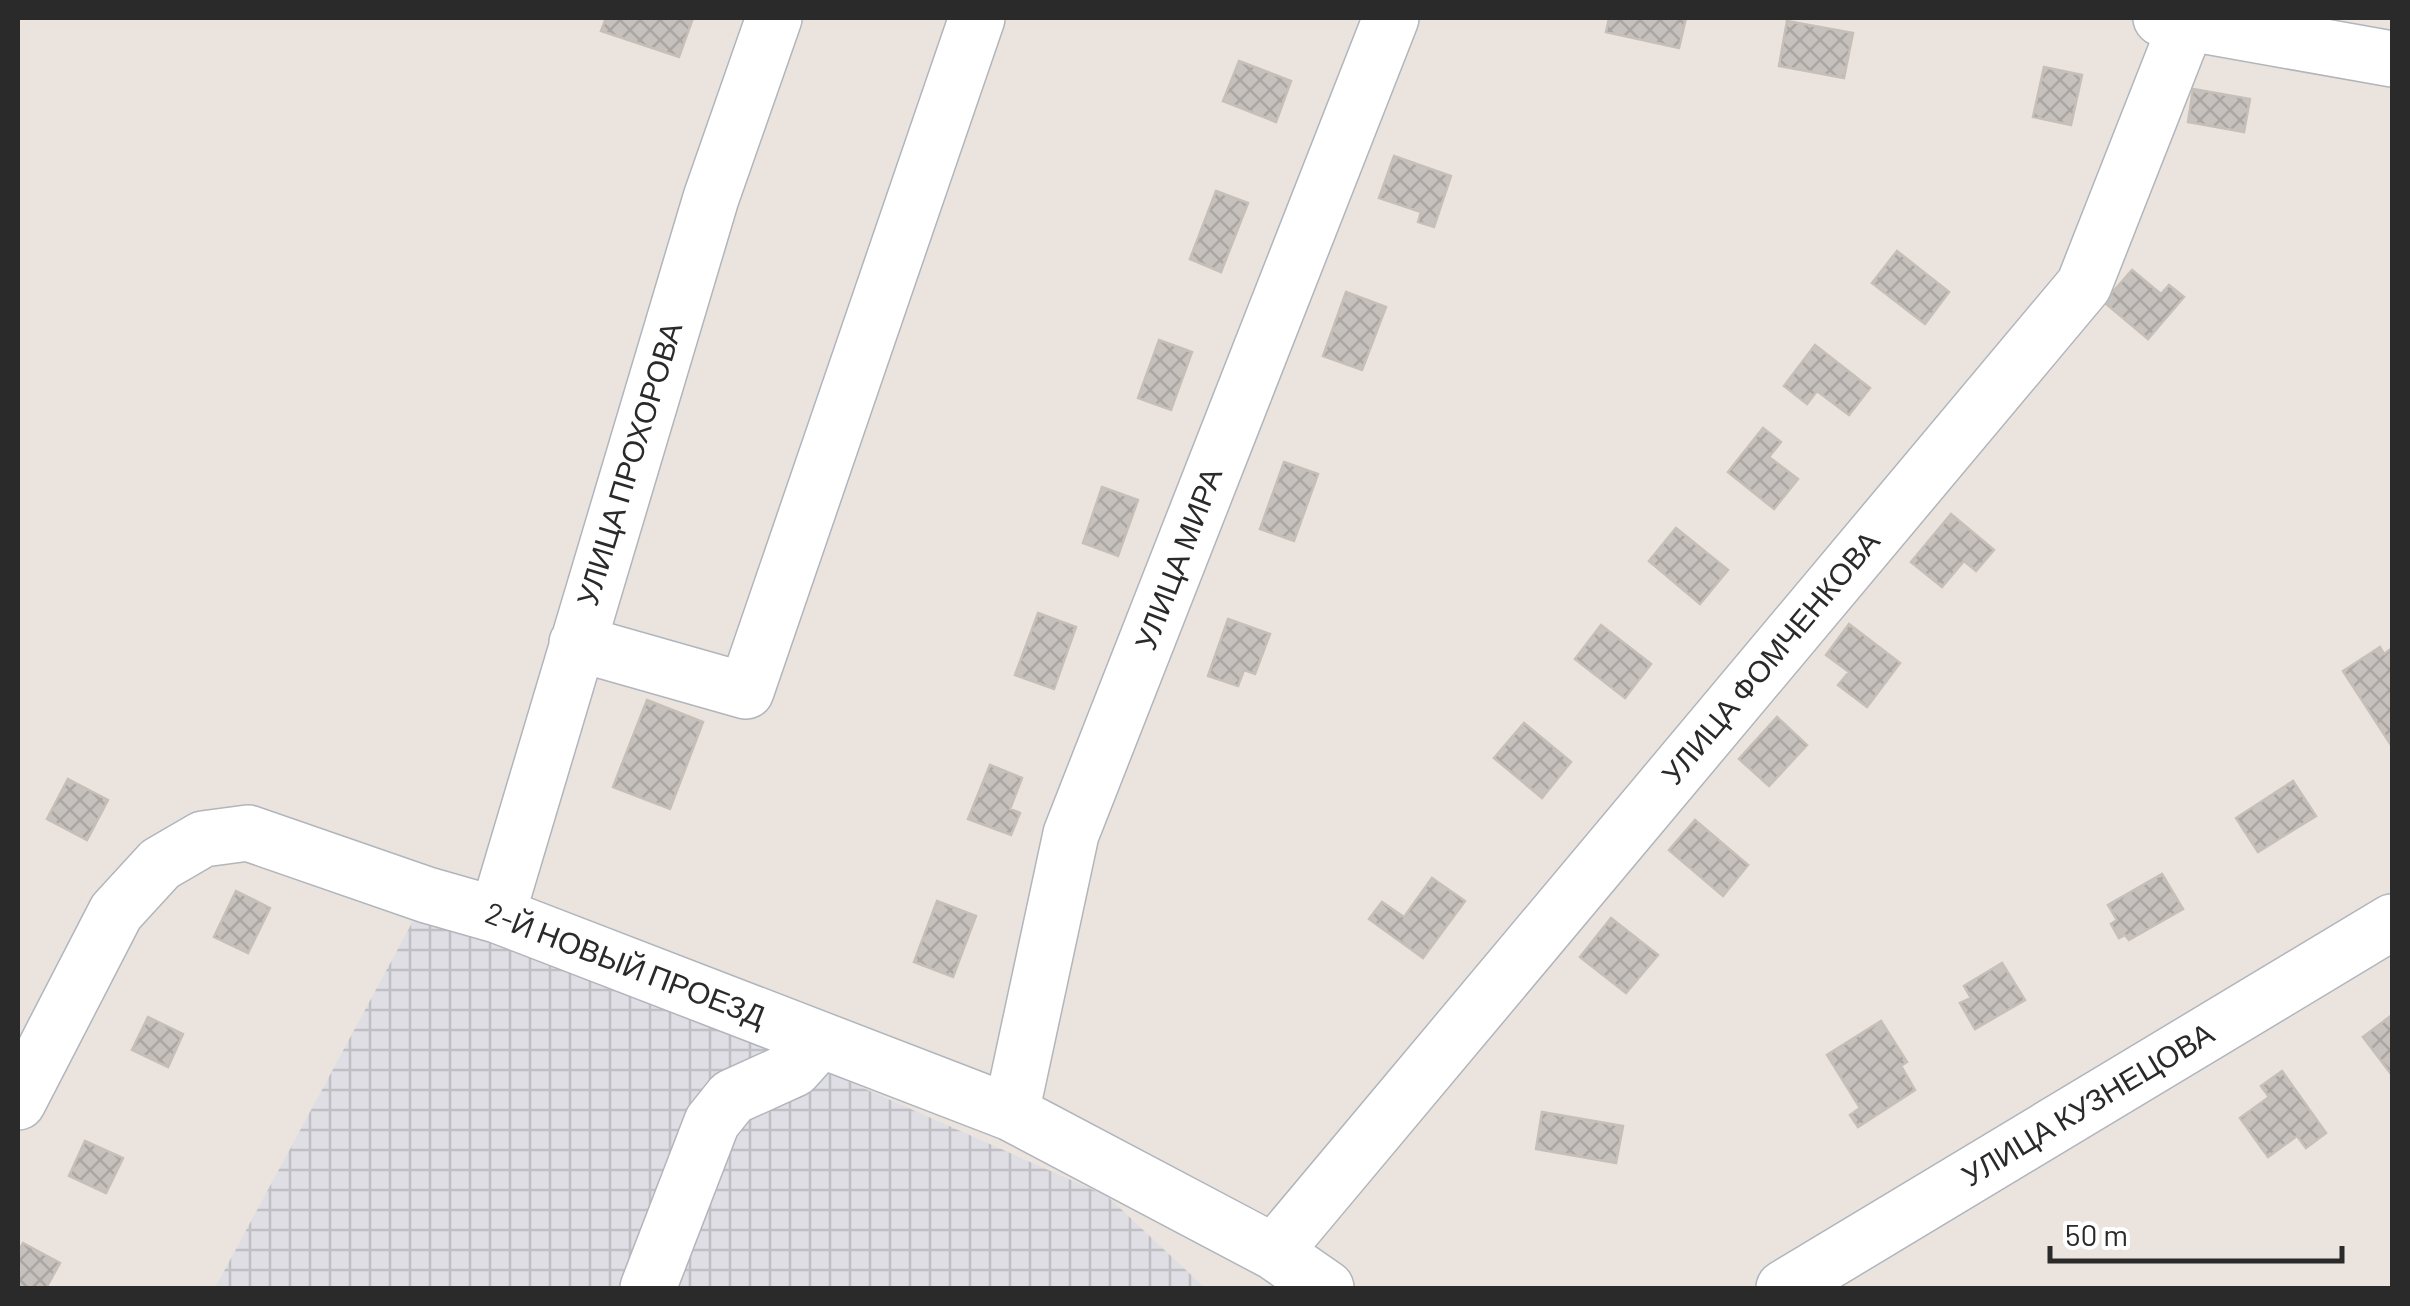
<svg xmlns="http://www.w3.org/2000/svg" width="2410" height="1306" font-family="Barlow,sans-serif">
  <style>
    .industrial { fill: url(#industrial-grid) }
    .building { fill: url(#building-cross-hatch); stroke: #c6bfb8; stroke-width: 2.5 }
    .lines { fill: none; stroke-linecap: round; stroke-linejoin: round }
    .minor-casing { stroke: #b1b5bc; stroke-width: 58 }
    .minor { stroke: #fff; stroke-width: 55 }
    .labels { text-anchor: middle; stroke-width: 10; stroke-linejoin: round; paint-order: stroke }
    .street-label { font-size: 30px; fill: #2a2a2a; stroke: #fff }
  </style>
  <defs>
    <pattern id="industrial-grid" width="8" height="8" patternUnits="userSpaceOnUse" patternTransform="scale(2.5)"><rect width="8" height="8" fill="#dfdee4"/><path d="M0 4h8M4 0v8" fill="none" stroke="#c0bfc4"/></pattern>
    <pattern id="building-cross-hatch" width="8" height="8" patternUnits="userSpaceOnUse" patternTransform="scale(2.5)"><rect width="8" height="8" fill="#c6c1bd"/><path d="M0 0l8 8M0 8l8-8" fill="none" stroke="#aaa6a3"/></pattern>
  </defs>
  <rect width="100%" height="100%" fill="#ebe4de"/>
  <!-- industrial -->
  <path class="industrial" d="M427,895L1107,1196L1205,1288H215Z"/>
  <!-- building -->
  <path class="building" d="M606,18H693L679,57L601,31Z
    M1609,18H1686L1679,48L1606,32Z
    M1787,21L1853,33L1844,78L1779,66Z
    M1239,61L1291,81L1276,122L1223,101Z
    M2044,67L2082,75L2071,125L2033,117Z
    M2193,89L2250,99L2244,132L2188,122Z
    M1394,156L1451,176L1434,227L1418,222L1421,212L1379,198Z
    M1216,191L1248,203L1221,272L1190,259Z
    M1897,251L1949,292L1925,324L1872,283Z
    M2132,270L2161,294L2169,285L2184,297L2148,339L2104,302Z
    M1346,292L1386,307L1362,370L1323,356Z
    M1159,340L1192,352L1171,410L1138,398Z
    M1815,345L1870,388L1849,415L1817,391L1807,404L1784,386Z
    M1763,428L1781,442L1769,457L1798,479L1774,509L1728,472Z
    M1284,462L1318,474L1294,541L1260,529Z
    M1102,487L1138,500L1118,556L1083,543Z
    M1951,514L1994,550L1976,571L1964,561L1942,587L1911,562Z
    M1676,528L1728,570L1700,604L1649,561Z
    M1038,613L1076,627L1054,689L1015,675Z
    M1228,619L1270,634L1255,674L1244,670L1238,686L1208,676Z
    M1849,624L1900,663L1867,707L1838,685L1849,672L1826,655Z
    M1601,625L1651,664L1625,698L1575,659Z
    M2380,647L2384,654L2392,648V744L2391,745L2343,671Z
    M647,700L703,722L670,809L613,787Z
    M1777,717L1807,745L1769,786L1739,759Z
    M1524,723L1571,762L1542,798L1494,758Z
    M990,765L1022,778L1010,809L1020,813L1011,835L968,819Z
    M68,779L108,800L87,840L47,819Z
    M2293,781L2316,816L2258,852L2236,818Z
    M1695,820L1748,865L1723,896L1669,850Z
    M2162,874L2183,909L2129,940L2125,935L2119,938L2111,924L2117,920L2108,905Z
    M1432,878L1465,901L1423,958L1369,919L1382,902L1404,917Z
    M236,891L270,908L248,953L214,937Z
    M937,901L976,916L953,977L914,962Z
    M1611,918L1658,955L1626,993L1580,957Z
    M2002,963L2025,1000L1975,1029L1960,1003L1971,998L1964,986Z
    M2392,1015V1074H2391L2363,1037Z
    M148,1017L183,1034L168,1067L132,1050Z
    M1881,1021L1907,1062L1901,1066L1915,1090L1858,1127L1850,1115L1860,1108L1827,1055Z
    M2282,1071L2326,1133L2306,1148L2297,1136L2268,1157L2240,1118L2269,1097L2261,1086Z
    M1542,1112L1623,1126L1616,1163L1536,1149Z
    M85,1141L123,1158L106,1193L69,1176Z
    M23,1243L60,1263L46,1288H18V1253Z"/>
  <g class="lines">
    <!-- minor casing -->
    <g class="minor-casing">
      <path id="minor" d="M2161,18L2392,59
        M577,643L746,691L977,18
        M497,915L711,198L774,18
        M18,1102L116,912L160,864L203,839L248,833L427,895L497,915L1011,1113L1274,1252L1326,1288
        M1011,1113L1071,834L1391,18
        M1274,1252L2084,285L2189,18
        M648,1288L712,1122L732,1097L794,1069L820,1040
        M1784,1288L2392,922"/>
    </g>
    <!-- minor -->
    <use href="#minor" class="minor"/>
  </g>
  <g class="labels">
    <!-- street labels -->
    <g class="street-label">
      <text transform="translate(630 464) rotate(-73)" y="10">УЛИЦА ПРОХОРОВА</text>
      <text transform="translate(1179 559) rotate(-69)" y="10">УЛИЦА МИРА</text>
      <text transform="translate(1771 658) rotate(-50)" y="10">УЛИЦА ФОМЧЕНКОВА</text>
      <text transform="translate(625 965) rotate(21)" y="10">2-Й НОВЫЙ ПРОЕЗД</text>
      <text transform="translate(2088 1105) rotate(-31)" y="10">УЛИЦА КУЗНЕЦОВА</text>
    </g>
  </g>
  <!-- border -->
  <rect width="2410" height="1306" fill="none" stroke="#2a2a2a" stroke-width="40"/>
  <!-- scale -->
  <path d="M2050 1246v15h292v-15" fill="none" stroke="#2a2a2a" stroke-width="5"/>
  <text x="2065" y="1246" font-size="30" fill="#2a2a2a" stroke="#ffffff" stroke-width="8" paint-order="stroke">50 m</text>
</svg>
